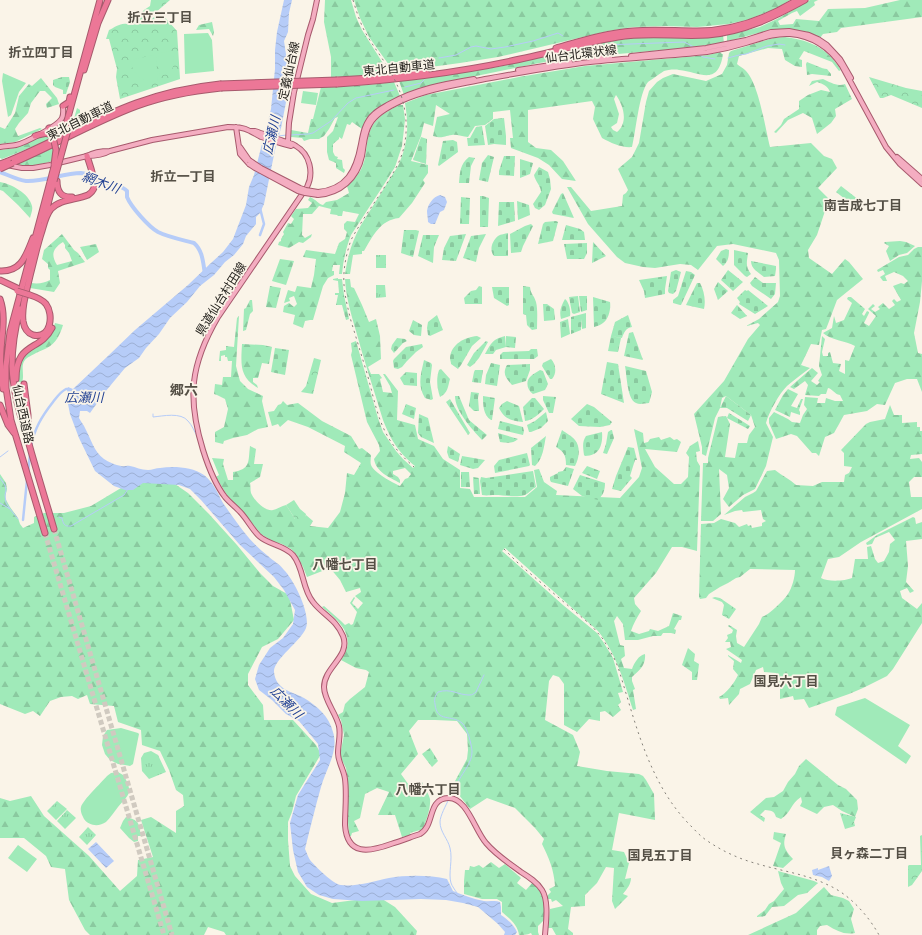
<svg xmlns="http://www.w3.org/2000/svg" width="922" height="935" font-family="Manrope,'Noto Sans JP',sans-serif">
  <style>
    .grass { fill: url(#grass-tufts) }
    .forest { fill: url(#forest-firs); fill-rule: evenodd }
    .cemetery { fill: url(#cemetery-stones) }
    .park { fill: url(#park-crowns) }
    .pitch { fill: #a0eab9 }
    .water { fill: url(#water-waves) }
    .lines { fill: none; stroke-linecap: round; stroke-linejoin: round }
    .stream { stroke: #b6ccf8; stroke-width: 1 }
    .canal { stroke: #b6ccf8; stroke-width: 2.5 }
    .river { stroke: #b6ccf8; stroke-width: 4 }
    .highway-tunnel { stroke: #d0cac0; stroke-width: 5; stroke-dasharray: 5 2.5; stroke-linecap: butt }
    .primary-casing { stroke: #a75a6d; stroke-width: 6 }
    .highway-casing { stroke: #a75a6d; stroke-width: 7 }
    .primary { stroke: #f4adc1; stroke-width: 4 }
    .highway { stroke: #ec7797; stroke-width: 5 }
    .rail { stroke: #86827a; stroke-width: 1; stroke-dasharray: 2 4; stroke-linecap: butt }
    .primary-bridge-casing { stroke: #a75a6d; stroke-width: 6; stroke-linecap: butt }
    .highway-bridge-casing { stroke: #a75a6d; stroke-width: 7; stroke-linecap: butt }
    .primary-bridge { stroke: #f4adc1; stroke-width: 4 }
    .highway-bridge { stroke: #ec7797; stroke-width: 5 }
    .labels { text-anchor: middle; stroke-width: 3.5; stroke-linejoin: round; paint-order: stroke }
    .street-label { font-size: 12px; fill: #26241f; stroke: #faf4e8 }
    .neighbourhood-label { font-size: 13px; font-weight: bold; fill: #544f45; stroke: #faf4e8 }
    .water-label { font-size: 13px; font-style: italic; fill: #214194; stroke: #faf4e8 }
    .quarter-label { font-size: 14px; font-weight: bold; fill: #544f45; stroke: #faf4e8 }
  </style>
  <defs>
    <pattern id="grass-tufts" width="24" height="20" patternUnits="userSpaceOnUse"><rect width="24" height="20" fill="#a0eab9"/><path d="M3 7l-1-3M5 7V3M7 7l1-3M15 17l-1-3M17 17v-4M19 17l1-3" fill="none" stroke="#8ac99f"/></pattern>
    <pattern id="forest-firs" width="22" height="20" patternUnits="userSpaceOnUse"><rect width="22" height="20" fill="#a0eab9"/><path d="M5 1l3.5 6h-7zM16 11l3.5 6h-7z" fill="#8ac99f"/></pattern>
    <pattern id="cemetery-stones" width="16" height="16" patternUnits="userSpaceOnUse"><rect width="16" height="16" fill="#a0eab9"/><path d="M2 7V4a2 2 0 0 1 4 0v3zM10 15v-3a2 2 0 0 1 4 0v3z" fill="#8ac99f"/></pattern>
    <pattern id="park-crowns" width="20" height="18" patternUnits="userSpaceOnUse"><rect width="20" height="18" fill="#a0eab9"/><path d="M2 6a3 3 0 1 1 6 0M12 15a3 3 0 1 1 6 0" fill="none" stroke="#8ac99f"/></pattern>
    <pattern id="water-waves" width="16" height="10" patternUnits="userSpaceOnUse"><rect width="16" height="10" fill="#b6ccf8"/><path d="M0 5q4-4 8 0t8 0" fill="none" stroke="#9cafd4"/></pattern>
  </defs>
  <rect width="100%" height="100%" fill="#faf4e8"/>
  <!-- grass -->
  <path class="grass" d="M376,255H386V268H376Z
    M376,285H385L386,297L376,298Z
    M151,751L158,755L166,772L149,779L142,771L141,758L144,753Z
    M57,801L67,809L56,820L47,811Z
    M67,810L76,818L65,829L57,821Z
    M88,827L96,835L87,845L79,837Z"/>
  <!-- forest -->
  <path class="forest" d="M325,0H351L356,17L362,30L389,73L366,76L331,77V57L324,22Z
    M354,0H790L777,8L747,20L728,24L697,27L666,26L633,27L608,31L498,57L460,63L394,72L369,37L360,18Z
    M810,0H818L814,2L815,5L800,16L797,11L792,13L778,21L780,25L793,24L796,19L819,21L828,9L865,8L900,0H922V17L841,28L837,32L823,34L820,38C814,36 808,32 802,31C777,25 753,35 728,41H727V35L760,27L777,19Z
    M212,22L214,32L213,36L209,29L196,30L199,25Z
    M723,35L724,43L675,49L584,57L583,55L534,64L428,86L404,95L399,81L428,78L498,67L571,51L606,42L633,38L653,37L686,38Z
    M785,37C802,39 819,44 831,57C835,61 838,66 841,70L839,71L832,62L804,51L799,59L802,60V67L795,66L785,60L782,49L768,48L739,56L737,64C739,66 743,68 745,70C759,83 765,128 770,147L811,143L824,156L832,159L837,168L818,188L829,199L817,235L808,250L809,258L832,274L845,259L849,262L863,279L837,300L828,324L826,329L822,330L819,345L811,344L801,365L810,368C802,374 794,380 787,386C779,394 769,412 766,423L773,437L766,466L755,489L743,495L729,507L723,499L729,488L727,475L719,469L721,514L713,521H701L703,463H708V458L718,417L726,416L730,424L725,457L735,458L738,443H747L749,435L755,427L751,415L726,396L722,398L720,408L715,418L706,456L702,454V447L694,414L724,381L748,339L760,325L758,323L746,326L759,319L778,302L780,296L779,260L776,253L733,244L717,246L698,270L691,265L680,264L655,268L643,267L625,263L617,257L588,224L567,187H571L591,211L622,206L623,195L626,193L628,190L618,169L632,157L639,143L646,102L649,91L657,82L663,78L673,74L706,81L722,74L727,65L729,53L731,51L773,38Z
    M720,52L722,54H723C718,87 700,72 679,70C675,69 667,70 664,71C661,73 651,80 648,82C639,93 636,131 632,147C622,148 611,143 602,138L593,119L595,107L592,101L528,110V142L536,148L551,150L563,161L576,181L562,179L549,165L538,158L511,148L510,138H513L510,110L493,112V119L485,125L475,126L468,137C463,137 456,134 452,135C443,136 443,139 433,136L437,117L450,114L436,105L433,126L424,123L421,136L411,161L428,165V173L423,180L425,183L412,203L399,218C380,220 373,236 364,251H362V254L353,255L350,274H345C348,255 352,241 361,225L398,166C408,144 409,127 405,103L426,95L519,77L585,66L708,55ZM616,95C623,105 629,122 617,132L613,130L611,127L617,123L619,114L614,99Z
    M807,62C813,64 822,69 827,69L831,74V76L812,74L807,75L806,64Z
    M41,78L57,98L59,104L47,108L46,104L52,98L45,91H40L31,103L28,113L19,123L15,129L18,136L40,128L42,129L15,142L0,144V127L5,129L15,113L19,96L29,84L32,86Z
    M823,79C830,82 837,87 845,84L852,99L835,109L836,116L831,123L817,134L812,118L803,113L788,120L776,133L774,132L781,125L784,119L799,109V101L808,95L821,90L830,92C828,86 823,84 817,82L809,86L812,81Z
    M394,82L400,96L385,104L370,115L362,129L352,122L350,125L347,124L342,139L339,137V139L333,144V152L335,156L338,157L337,159L342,160L343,168L345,170L344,173L336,168V163L329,160L327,152V137L333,131L338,117L335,118L329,129L324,136L319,139H310L304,141L302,138L291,137V130L308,133L311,119H313L321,87L368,85Z
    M400,104L401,105H403L405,119L404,129L402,146L395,167L385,183L351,235C346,248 343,261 342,274H339L340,265H333L332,271H334V275L328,278L323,286L313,320H310L305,321L303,328L293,324L295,315L283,312L284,306L289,303L294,307L297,304L294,296L289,298L290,301L284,303L288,290L295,292L297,286L311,288L314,275L316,259L303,257L306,250L335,254L339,243L345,239L347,232L344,229V224L347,221L355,222L359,214L343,211L342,216H338L337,215L330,214L331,209L319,206L312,214H303L302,235L305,238L312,234L311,237L303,243L299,242L289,248L278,245L279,242L281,241V239L284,234L283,232L288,223L291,224L294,219L291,216L296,209L308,208L312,203L308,200L310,197C317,200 318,204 323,205L326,202L337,200L349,193L347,186C356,178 362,171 365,158C367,146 367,132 375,122C381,114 392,109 400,104Z
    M117,107L71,129L77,108L80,110V115L82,121L94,114Z
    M42,135L50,136L52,139L2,159L0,158V150L16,148Z
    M53,148L54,155L52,161C40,165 29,167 17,164Z
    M0,182C11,184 29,193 32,206C33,210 31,214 30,218L18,205L3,191L0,190Z
    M62,234L74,250L78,253L85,262L58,271L60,283L54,292L30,288L31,283C39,284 44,283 50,280V270L48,268V264L42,259L44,250ZM63,242L65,245V248L69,253L72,261L57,265C51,255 52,249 63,242Z
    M900,241L906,242L915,246L907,253L899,255L890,261L886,251L889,246L884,243L885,242Z
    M96,244L99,252L87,260L80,247Z
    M918,247H922V281L920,302L914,333L918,353L922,354V392L917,379H907L895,383L885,405L877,404L867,411L844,415L834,433L825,437L819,456L816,453H812L797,436L791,434L776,439L769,423V418L774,412L788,419L792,422L800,423L803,415L807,409L804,405L805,397L818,398L817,403H825L826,398L835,401H843L840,395C834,394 833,389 828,388L826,394H821L819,396L805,395L808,385L805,381L794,389L790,387L812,368L818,373L811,381L817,385L820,382L818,381L822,375L819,366L822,336L825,339L822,352L823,356H828V353L830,352L833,363L841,364L839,371L845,374V360L849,361L855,346C846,341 830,340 823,333L832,328L834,316L836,323L844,320L852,303L847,299L848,297H851L865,309L862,314L864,316L867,311L869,312V313L864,323L869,326L876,316L868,309L873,304L875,306L871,309L875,312L880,309L878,307L883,303L889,309L895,305L892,301L894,299L897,302L901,300L893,286L901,283L904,284L908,281L903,276L894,272L885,276L887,281H883L880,277L885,274L883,270L878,272L877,270L899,257L908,255L914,249Z
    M280,259L294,261L286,285L272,281Z
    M338,278V279H342L344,295L349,319L346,320L342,305H336L338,295H335V293H339L338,281L333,280V279Z
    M345,279H350L351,287L354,288L362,305L369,322L376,319L380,336L381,359L368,367L371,374H379L382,378L380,379L383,392L392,393L390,386L383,374H385L398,391L397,420L415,425L418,439L434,446L443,459L460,470V488L470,489L474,497H525L537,487L534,470L539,469L544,482L557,491L556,495L620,498L639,477L642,468L634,429L643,433L644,443L648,442L650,439L659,437L661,440L670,437L674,440L677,439L681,442L677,452L645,449L655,467L674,484H681L688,477L689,457L686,453L690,446L698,441L700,451L696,452L697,461L700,466L697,551L682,547H672L656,573L634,598L635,604L641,611C637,618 633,624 631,631L639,634L649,631L650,629L658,631L669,626L673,613L682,616L681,620H679L674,629L676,630L675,634L671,633H663L661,636H653L638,640H625L623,624L617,616L614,621L620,645L624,646L625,656L621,659L624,668L632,669C634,663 639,655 645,654C646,665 640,670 632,677V681L635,689L633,690L636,709L633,710C624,682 617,655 598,631L505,548L502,551L563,605L597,633L604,643L613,658L623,692L618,693L621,702L618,705L621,710L613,717L605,711L600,712V721L589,719L577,732L564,725V684L559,677L553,675L549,681L545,720L573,735L580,752L577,766L607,771L639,774L643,776L646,780L654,794L655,820L619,813L612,850L624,852L629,863L625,879L631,878C631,884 627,889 623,894L628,896L615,909L612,901L614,868L606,867L597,883L585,895V906L571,907L568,929L573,933V935H556L552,928H548L550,909L563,906L556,900L552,902L551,899H548L547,896L551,892L549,889L555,886C554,870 549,858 542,844L544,839L535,828L515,808L487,798L470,809L459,795L448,791L449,786L454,783L467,759L468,750L467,734L457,721L435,720H418L409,731L418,754L401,774L411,788L422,782C424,787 429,794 430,799C431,807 426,823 422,830H420L410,833L411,835L402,837L395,815H378L389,792L377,788L365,794L360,818L354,821L359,831L352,833L351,836H349L348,821V782L346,768L340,756L341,750L344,735L341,720L338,715L343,712L345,704L350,699L365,687L369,672L366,670L356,668L341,660C358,636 339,621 322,607L324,606L341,621L345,625L349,623L351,625L353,624L357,612L350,603L354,597L355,598L352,603L358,609L363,603L355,596L361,592L360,588L346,592L340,580L330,568L307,577L303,567L296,554L291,549L282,544L274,542L261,534L244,513L227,495L216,477L219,475L212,458L224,459L223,464L228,480H233V472C251,469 248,462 250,446L256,449L254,464H263L260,477L250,483C251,486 250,490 251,493C254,500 265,512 273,510C277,509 282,506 286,505L290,511L295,519H304L306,515L313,521L310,526L328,528L340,512L345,493L347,473L354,475L361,463L344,452L345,446L308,427L288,420L280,427L278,424L272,426L268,412L274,411L278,405L281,404L283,401L287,405L298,403L322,421L351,436L359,449L362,448L371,455C371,458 370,462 371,465C374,473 392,482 400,486L405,479L408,478L411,474L405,468L393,471V474L398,477L400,480V483C389,477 376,472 374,459L380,451L379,445L367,422L351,355L352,351L351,343L356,341L378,418L383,432L396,451L403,459L413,468L415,466C398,452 391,440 383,420C374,390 364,361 356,331C351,314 346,297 345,279Z
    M270,286L281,288L276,308L266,307Z
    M250,300H252L253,311L250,314L246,330L243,331L244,309L246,308Z
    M239,316L236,366L240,381L248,389L263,396L262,401L268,427L258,429L247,435L233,438L224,441L223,444L215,442V432L224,427L228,409L225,399L217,395L214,394L215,384L222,385L223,377H231L232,361H228L227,357H225V355L221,356V361H219L220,351L226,350V346L234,347L237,318Z
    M55,323L63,325C60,335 56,343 47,348C44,350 39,351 36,353C33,355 27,357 25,360C20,366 25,375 22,382H19C19,377 18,369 20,363C27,346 51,342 55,323Z
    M242,344L263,345L272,347L269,364L262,363L258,378H253V382L257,385L258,388C239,377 241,364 242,344Z
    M788,389L798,394L791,406L797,408L801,399H803L799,410L800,412V415L791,412L790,417L775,410L783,395Z
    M890,405L894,415H902V423L917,422V427H920V431H922V454L911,455L910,459L919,458L922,462V477H914L909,482L911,497H922V509L861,542L839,557L828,559L821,578C828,582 845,581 852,578L855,559H868L867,547L871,546L875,559L878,563L884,561L889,552L890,544L895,540L889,532L875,538L872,544L867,545L866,543L877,535L913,517L915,518L916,524L922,522V539L906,541L908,566L906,582L914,591L910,593L907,588L900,591L902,598L917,609L922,603V623L893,669L887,676L863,688L849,694L809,708L804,699L794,700L793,696L780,699V683L776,679V673L764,672L763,667L756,670L750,684L740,689L739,694L729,705L728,698L720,699L719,697C726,694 735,682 738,675L733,669L734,661L728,656V655L741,663L742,660L726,649L731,647L730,642H725L728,638L727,635L732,633L733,630L728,626L729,625L737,630L736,636L737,643L744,647L759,624L762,617C770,614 783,601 788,594C792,588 795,577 795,570L750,569L740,577L736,578L728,583L720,587L709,594L706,598L700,599L699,597L701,524L714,523L721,519L735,523L739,527L747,524L748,526L751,525L752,528L762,526V523L766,521L763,519L761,510L743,512L742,510L735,511L724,515L745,497L753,493L756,491L767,471L775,470C782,476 790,479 796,485L813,486L822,482H844L845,475L849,473L852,467L844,466V453L841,450L866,424L870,422L885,419Z
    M0,474L6,483L7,489L5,498L10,507L18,518L20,524L23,528L34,523V517L44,513H64L91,506L126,485L142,479L172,482L188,493L209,514L237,545L260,573L273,586L289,595L294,620L278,639L262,647L248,674V685L263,705L264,720H293L316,745L321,754L296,796L292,812L288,822V840L290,866L295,876L311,894L332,903L379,897L395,907L417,931L416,935H226L224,932L208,927L204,935H90L85,930L69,900L65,869L51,867L46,856L24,838H0V798L10,801L31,796L44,816L89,856L120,891L137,876L138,860L153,857L141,820L151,817L176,833V811L184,806L183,795L176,790L169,770L160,751L142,745L141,730L118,722L114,706L90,704L87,695L78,699L72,696L61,697L50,701L40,716L33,711L25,714L0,704Z
    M688,648L695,654L694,661L699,664L697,680H692V672L682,665Z
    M806,759L838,785L846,789L857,800L858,809L855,817L842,811L833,805L824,807L817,814L800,806L802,802L801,797C790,804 792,812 781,819L776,817C774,810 771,811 765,810L760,815L765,818L764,822L750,812L766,798L774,797L783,791L788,782L795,774L799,766Z
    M774,832L786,834C782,846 785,850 793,859L783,868L773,866L781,843L773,839Z
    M491,862L499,868L505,864L521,878L517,883L526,890L533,882C547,893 545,904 544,920L538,926V932L539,935H532L531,933C527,935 523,935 519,935C518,925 509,918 502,912V902L497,899H482L464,894V881L465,870H469L470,866L474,867L479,865L483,868Z
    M778,871L814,881L818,883L807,893L798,895L784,906L772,907L765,916L757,917V916L765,910L769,904L774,901L784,889L781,883Z
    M824,887L831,895L843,898L849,901L854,909L851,919L855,933C844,935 837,931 827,925L820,926L817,930V935H748L796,913Z"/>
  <!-- cemetery -->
  <path class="cemetery" d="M62,77H69L70,82L66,94H63V90L55,87L53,85V80Z
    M504,118L506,136V145L494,144L488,145L485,126L494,119Z
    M482,126L485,145L468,146L467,138H470L476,127Z
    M421,137L427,139L426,164L413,160Z
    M453,140L457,142L458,152L439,166L438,165L443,141Z
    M488,155L494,157L488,182L479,180L482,163Z
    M504,156H515L514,176L499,175V171Z
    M469,157L475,158L471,166L469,183H459C460,172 460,164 469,157Z
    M520,159L533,163L530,174L520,178Z
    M539,167L548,172L550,179L551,189L545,205L539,210L535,208L533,204L541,192C541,186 535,181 534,175Z
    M563,193L574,218L553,214L552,212L561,194Z
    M480,196H483L489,198L488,227H480Z
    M461,197L470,198L469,224H460Z
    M517,201L529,205L530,215L518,220Z
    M499,202H514L515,221L498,226Z
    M556,221L558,222L553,241L538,244L543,224L545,222Z
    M531,224L533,226L523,246L521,252L511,253L510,234L525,226Z
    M566,225L580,229L584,232L585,240H562Z
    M404,230H416L419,231L413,257L401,253Z
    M508,233V256H494C489,250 492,241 498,236C501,234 505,234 508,233Z
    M466,234L456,261L442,260L444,248L450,236Z
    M486,234L479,248L476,262L463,258L471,236Z
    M423,235H439L434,247L433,263L418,256Z
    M593,242L606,256L592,263Z
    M587,243V253L584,259H567L564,244Z
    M726,249L729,250C729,257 728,262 723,266L716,259L721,251Z
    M734,250L748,253C747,262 745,266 751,274L747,277L745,276L734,265Z
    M751,261L776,266V269L775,276L764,277C758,272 751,269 751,261Z
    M676,270L681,272L676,291L673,294L669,293L668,291L671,272Z
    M728,270L743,282L733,291L721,280Z
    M686,271L691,272L695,275L681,305H680L673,303V300L678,296Z
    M667,276L665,289V294L645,298L644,291L639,280Z
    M755,277L763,283H776L775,294L771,299L752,286L750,283Z
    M718,282L728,291L718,300L714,289Z
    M697,283H700C704,290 706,301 704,309L686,305Z
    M479,286L482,287V304H465L464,298L471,291L476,290Z
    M523,286L530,287C531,295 534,295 536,302C538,310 537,320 537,329L532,330L527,325L526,315L523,314Z
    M492,287H509V305L507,306L494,298Z
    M745,290L747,291L748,290L768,306L755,314L739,304L740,302L737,298Z
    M578,296L580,312L574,314L572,313L569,297Z
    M579,296H587V310L581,312Z
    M593,297L610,302C611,308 609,319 603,323C601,325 597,326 594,327Z
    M565,299C569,302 571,311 570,316L561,319C559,311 561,306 565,299Z
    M543,304H547L554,309L555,320L544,321Z
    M737,305L739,307L747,316L740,319L731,313Z
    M586,313V328L582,329L581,319V330L571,334V317Z
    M437,315L443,330L430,336L428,335L427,328L428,322Z
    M628,315L632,327C626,328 624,332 622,338L611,336L615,322Z
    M568,319L570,334L561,338L560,322Z
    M413,320L422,325L421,336L414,335L409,331Z
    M633,332L643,360L624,356L629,333Z
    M477,336L481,338L472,346L461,365L458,369L451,364C451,362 450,360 450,358C451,344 465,337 477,336Z
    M505,336L506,347V336L516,337L515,348L506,347L496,350L493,354H485C491,343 493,339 505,336Z
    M611,336L621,338L618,352L608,351Z
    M397,338L405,339L407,341L403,343L394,353L391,349L392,345Z
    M486,341L488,342L479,358L474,364L470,367L467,365L474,353Z
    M422,344L423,347L416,352L407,361L402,367L398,369L394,368L393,361L394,359L406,347Z
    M275,348L289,350L285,375L271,372Z
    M531,349H537L538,356L534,359H500V355L503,352L529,351Z
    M551,359C556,364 557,374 552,379H550L542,366L543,363Z
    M424,360L431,363L432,365L430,382L433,399L431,400L425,398C417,385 421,374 424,360Z
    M607,362L618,364L624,403L601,394Z
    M491,363L500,365L497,386L485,384L486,375Z
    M530,364V370L526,381L512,385C506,378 502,374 507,365Z
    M625,366L646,371L652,392L649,403C645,403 640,405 636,403C627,399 627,376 625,366Z
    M441,369L450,379C448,386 448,393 440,397C437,388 436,379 439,370Z
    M475,370H483L481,383L472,382L474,372Z
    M540,370L543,371L548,384L545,390L533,394C527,390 525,381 531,376C533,374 537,372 540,370Z
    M406,372L417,373V386L404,385L400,378Z
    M471,392L479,393L478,398L479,411H474L469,406Z
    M455,396H459L469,420L487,435L482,440C472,429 455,411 455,396Z
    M483,396L495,398L492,420H491C483,415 483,405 483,396Z
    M543,396L556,397L553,413H549L543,400Z
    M726,396L751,415L748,421L727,408H720Z
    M532,398H535L544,409C539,414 533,420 525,421L523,407Z
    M450,399L470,433L468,435L446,402Z
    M507,401L519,406L523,422C511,420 505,420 499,408L502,404Z
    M406,404L416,408L414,419L402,414Z
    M587,404L594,407L612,422L610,425L600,427L579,426L571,419Z
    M546,412L548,421L541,428L531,432H529L527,425L535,421Z
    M729,413L750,426L748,429L727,418Z
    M419,414L428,418L434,443L421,437L418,433Z
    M500,421L523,427L524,431L523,435L498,429Z
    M562,430C566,433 572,436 575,440C581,447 579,459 575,466L566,465C566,455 564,452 556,447Z
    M611,430H612L614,438L607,454L603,453L606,444L608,432Z
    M602,432C603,444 600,456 585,456L584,455C583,447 582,442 586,436Z
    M498,433L518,439C513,444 506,443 500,442Z
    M546,436C544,446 543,459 535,466L532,465L531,448Z
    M448,446L460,454L458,462L449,458L447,452Z
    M628,447L634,448L637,460H635L630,476L632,478L621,491L612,489L616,476Z
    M527,453L530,465L529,466L495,473L494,466L499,460Z
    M462,456L485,460L478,468L473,469L460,465Z
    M587,466L600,471L597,479L582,473Z
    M566,467L574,469L568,486L551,482L550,480V477L558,473V472L563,471Z
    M533,471L536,487C532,489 529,493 525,495C515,498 505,495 495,495C490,495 487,496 482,495L480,481L481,477L486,478Z
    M461,472H469L470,487H461Z
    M580,475L605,483C605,491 603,495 598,500L582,496L573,489Z
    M473,477L479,478L480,494H474Z
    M430,748L438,761L432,767L422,754Z"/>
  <!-- park -->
  <path class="park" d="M151,0H170L147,20L133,22L144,10L150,6Z
    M158,13H161L177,31L180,79L120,99L116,77L117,69L109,39H106L109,30C115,27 123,21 129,25L148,23Z
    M869,77L906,88L922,91V108L891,95L883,98H880Z
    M841,186L859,200L854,206L836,192Z
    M314,358L321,360L313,394L301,392L306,386Z
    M294,500L300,509L306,514L305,519H295L290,511L286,505Z
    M715,597L720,598L736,609L729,619L722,615L724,605L722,602L712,598Z
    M840,813L856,817L854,822L855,826L845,829Z
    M922,835V871L912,885L908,887V866L909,865H921L920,836Z"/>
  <!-- pitch -->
  <path class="pitch" d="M208,33L212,40L214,71L185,74L184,34Z
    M172,51C176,65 174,73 160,76L158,55L159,53Z
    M154,55L156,57L158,81C142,83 133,75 130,60Z
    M3,73L26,83L19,92L11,115L8,117L2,81Z
    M303,91L318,93L316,105L301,103Z
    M865,698L910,725L898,746L911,756L906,764L835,715L837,707Z
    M121,728L138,733L139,734L133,764L130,766L125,765L118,764L110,760L105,754L102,745L103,736L107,730Z
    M118,772L123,775C126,779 130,787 129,792C128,797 121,803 118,807C114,812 110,818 106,822C99,827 89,826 84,819C82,815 80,811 81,807C83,800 101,783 107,776L111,773Z
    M126,817C139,820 139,823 141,836H138V841L134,842L129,838L120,828L123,821Z
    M18,845L37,859L27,872L8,858Z"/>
  <!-- water -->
  <path class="water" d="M284,0H292L289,13L288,32L284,41L287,61V97L281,128L275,150L264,204L260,213L256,217V224L246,236L243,244L234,255L225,262L214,275L200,286L187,302L170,318L159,334L146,348L139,358L125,368L105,392L90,413L87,411H80L79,418C81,422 84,425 85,428C91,439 94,452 104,459C108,462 116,465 121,466C124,467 127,465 130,466C136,467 141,470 148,470C152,470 156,468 160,468C174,466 192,467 204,475C214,483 217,492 223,503C230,513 237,523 244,532C251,541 259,549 268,556C273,561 280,564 284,570C294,580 311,614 306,628C301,641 273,660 274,672C276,690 291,691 304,698C317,706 329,716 333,732C339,751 326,769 321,787C315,808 310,829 305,849C307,853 308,857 310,860C316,867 333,884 341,885C357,887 374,881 389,878C406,875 430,875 447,879L453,891C463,895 473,899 484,901C490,902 495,900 500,902L501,907V915C507,919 514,925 517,932L515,935H504L505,932L498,924L478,907L463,903L446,900L421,899L362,901L333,899L319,895L307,887L298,872L293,850L290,823L298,795L320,760L318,744L299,721L286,714L272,700L259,690L255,679L259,665L270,648L283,638L293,624L295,610L284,590L274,577L239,544L201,500L190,489L179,485L143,483L133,490H125L114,486L95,471L79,438L70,414L67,399L69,394L67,391L68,387L73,389L109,355L135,330L188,285L211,263L223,252L233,239L246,205L249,187L254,175L271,109L275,69V50L277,32Z
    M440,195L445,197L447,202L444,210L440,212L435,224H431L428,222C428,219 427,214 427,211C428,204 433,197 440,195Z
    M96,842L114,861L106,868L88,849Z
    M829,866L832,876L829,881L822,877L813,875L812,870L818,868V870Z"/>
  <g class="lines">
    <!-- stream -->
    <path class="stream" d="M605,45L684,42L694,47
      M699,54L703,57L715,59
      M439,58L456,55L471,47L476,46L491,49L505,47L533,41L558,33L563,36
      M728,58L739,55L746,54L767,46L779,44L785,45
      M405,87L421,83L424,80
      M290,135L308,134L313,133L331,121L348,103L356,98L394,90
      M278,136L287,135
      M153,414V417C163,416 181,412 188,421C192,425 194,431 197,436
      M0,457L8,451
      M0,478L5,485L6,490L5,495L6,503L10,509
      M0,503L10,509L18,519
      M59,517L62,518C63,523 64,527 71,526L124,495L128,489
      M451,796C454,791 457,785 459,780C464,771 472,762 472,752C472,745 467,727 462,723C451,714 437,723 435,704C434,699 435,696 438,692C451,688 458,695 469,695C473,695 473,694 476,692L484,675
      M449,799C446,805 440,816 440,822C440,832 448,839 450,848C453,860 448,873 451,883C452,886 455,890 457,893"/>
    <!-- canal -->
    <path class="canal" d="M260,235L264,224L260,208
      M31,447C34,429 42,416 53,402C57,397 60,392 66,389H68
      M28,473L30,454
      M23,520L27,480"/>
    <!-- river -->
    <path class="river" d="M0,172C8,175 18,180 26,181C43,182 64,173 81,173C91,174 101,180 110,184C116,186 123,186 127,191C127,191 127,197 127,197C131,207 149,227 158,232C168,237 183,240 194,243C203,251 203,263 205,274"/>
    <!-- highway-tunnel -->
    <path class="highway-tunnel" d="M54,529L172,935
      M45,533L164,935"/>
    <!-- primary casing -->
    <g class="primary-casing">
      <path id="primary" d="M631,56L706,48L746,40L771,32L789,31L809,35L818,39L827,45L840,59L851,78
        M591,59L610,57
        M518,70L570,62
        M236,127L240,154L249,164
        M251,131H255C264,134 272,137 281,140C286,142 292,143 296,146C310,154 314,173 307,187L218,317C190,365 187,398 203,450C208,466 215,484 225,497C230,503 237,508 242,514C248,521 252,529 259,536C269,545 284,545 293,555C304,568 302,589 313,602C323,615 336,619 343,636C351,656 324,667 324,687C324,700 336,713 339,726C341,735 338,744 338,753C338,762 344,770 345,779C347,794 345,810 345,825C347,856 369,852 391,844C401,841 411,837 420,834C435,826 427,799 448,798C467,797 475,831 486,843C496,855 509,863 521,872C529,877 537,882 542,890C549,901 546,922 545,935
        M289,144L288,141L289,123L294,92L308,35L313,19L317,0
        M0,147C5,146 11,146 16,145C25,143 58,126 62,118C64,114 63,110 63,106
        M240,147L249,160
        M87,156C95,156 103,155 110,151L152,140L228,127C236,127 243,127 250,131C254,133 257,135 261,137C271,140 281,144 291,146
        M897,157L922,179
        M7,165L22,168H33L50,165L87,156C94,152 102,151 110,151
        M318,192C347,189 356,171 361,144C363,133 365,122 374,114C378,110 384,107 389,104C416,89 444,84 474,79
        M318,195C340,193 357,179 362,156C364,146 364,133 370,124C376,113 390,106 401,101C428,89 457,85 485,79C520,73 555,66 590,62C629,58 668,56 707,52C720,50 733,47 746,43C760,39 774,33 790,34C812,36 830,48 842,66L886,147L900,164L922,184"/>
    </g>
    <!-- highway casing -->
    <g class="highway-casing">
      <path id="highway" d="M556,48C581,41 606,33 633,31C654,29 675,31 697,31C733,31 766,19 797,0
        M84,70L98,23L108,0
        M337,80L371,78L426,72
        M337,84C396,80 454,73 511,61C547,54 582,43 618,37C648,32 678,37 708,35C744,32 774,17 805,0
        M63,106L69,102L70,97
        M49,128L53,137
        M64,132L100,0
        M35,136C42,134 48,131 53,137
        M8,161C52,143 92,119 136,103C164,93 191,87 220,84
        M13,163C55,145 94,122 137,106C164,96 192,91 221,88
        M57,181C57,191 61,198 72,197
        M44,220L54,181
        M0,271C22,272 26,255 33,238
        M0,280L17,288
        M30,295C36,297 42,299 46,304C54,315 51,339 33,335C27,333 24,327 23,321C21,306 27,290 30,276C34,261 37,246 42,231C44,224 46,215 51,209C60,199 76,200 88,195C91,193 93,191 94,188C96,180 89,163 87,156
        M0,299C6,316 2,333 1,350C0,363 1,376 3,389
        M20,309C15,328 12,347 12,366C13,393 21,419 29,444C37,473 46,501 54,529
        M16,379C16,341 40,352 52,328
        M24,384L28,415V421L25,426
        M0,405L8,425L14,433
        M45,533L11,420L6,388V366L10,332L50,182"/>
    </g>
    <!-- primary -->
    <use href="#primary" class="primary"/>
    <!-- highway -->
    <use href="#highway" class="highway"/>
    <!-- rail -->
    <path class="rail" d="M353,0C357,13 361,26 368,37C375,49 384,60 391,73C407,100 412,135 398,164C384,191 365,214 351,240C346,255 343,269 344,285C345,297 348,309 351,321C356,337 361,354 366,370C373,393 376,416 388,437C395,449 404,458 414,467
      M504,549L519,564L591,625L603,639L614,658L618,667C635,721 648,781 688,823C694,829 699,835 706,840C722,851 739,859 758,864C781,871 806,874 828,885C849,894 868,915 879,935"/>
    <!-- primary-bridge casing -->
    <g class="primary-bridge-casing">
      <path id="primary-bridge" d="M249,160L261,168L300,188L306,190L318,192
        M249,164L255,168L298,191L305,193L318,195"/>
    </g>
    <!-- highway-bridge casing -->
    <g class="highway-bridge-casing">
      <path id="highway-bridge" d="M220,84L337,80
        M221,88L337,84
        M53,137L56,150L54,165
        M0,164L8,161
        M0,169L13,163
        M54,181L68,130
        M50,182L55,163
        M17,291L30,295"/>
    </g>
    <!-- primary-bridge -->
    <use href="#primary-bridge" class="primary-bridge"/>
    <!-- highway-bridge -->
    <use href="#highway-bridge" class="highway-bridge"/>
  </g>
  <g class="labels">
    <!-- street labels -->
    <g class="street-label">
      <text transform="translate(581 54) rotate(-7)" y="4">仙台北環状線</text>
      <text transform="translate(399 68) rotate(-6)" y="4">東北自動車道</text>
      <text transform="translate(289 71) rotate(-78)" y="4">定義仙台線</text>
      <text transform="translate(80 121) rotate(-26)" y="4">東北自動車道</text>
      <text transform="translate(221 299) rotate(-58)" y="4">県道仙台村田線</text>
      <text transform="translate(23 414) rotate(78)" y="4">仙台西道路</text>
    </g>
    <!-- neighbourhood labels -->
    <g class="neighbourhood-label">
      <text x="160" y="22">折立三丁目</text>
      <text x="41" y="57">折立四丁目</text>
      <text x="183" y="181">折立一丁目</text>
      <text x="863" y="210">南吉成七丁目</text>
      <text x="345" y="569">八幡七丁目</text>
      <text x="786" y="686">国見六丁目</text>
      <text x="428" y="794">八幡六丁目</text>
      <text x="869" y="858">貝ヶ森二丁目</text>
      <text x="660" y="860">国見五丁目</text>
    </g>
    <!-- water labels -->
    <g class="water-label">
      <text transform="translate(271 135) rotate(-77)" y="5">広瀬川</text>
      <text transform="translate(101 182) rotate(20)" y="5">網木川</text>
      <text x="84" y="402">広瀬川</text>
      <text transform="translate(287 702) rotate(45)" y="5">広瀬川</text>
    </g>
    <!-- quarter labels -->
    <g class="quarter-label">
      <text x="184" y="395">郷六</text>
    </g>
  </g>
</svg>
